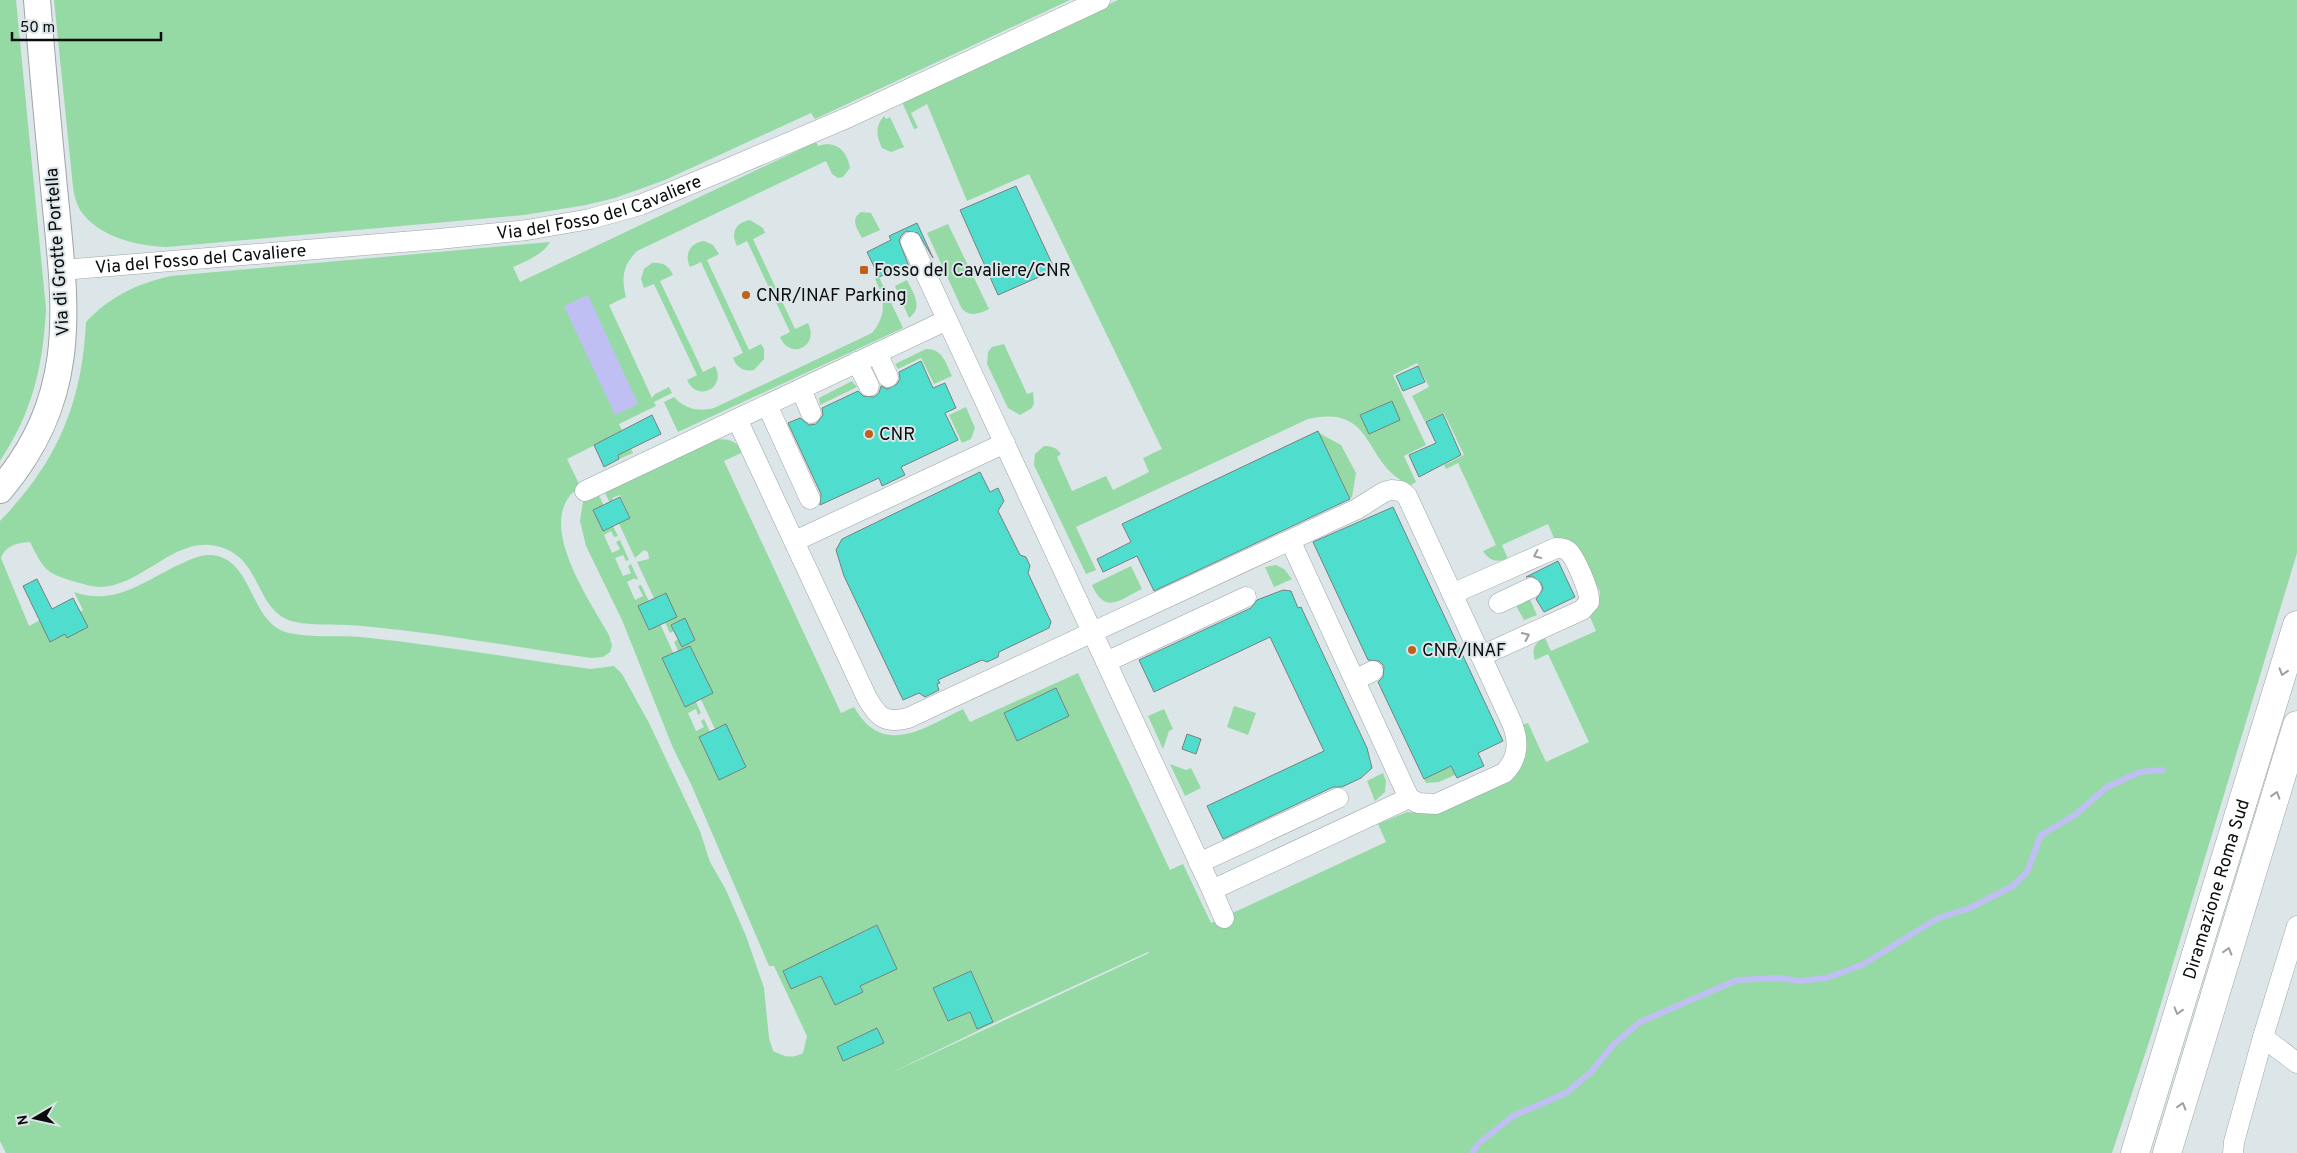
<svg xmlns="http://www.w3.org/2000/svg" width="2297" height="1153" font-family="Overpass,sans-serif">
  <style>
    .green { fill: #95daa5; fill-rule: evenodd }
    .water { fill: #c0bff4 }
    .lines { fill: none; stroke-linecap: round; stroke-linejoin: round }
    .stream { stroke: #c0bff4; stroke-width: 6 }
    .building { fill: #4fdece; stroke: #78807f }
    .minor-casing { stroke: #9da5a8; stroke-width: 21 }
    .major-casing { stroke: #9da5a8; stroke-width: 28 }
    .highway-casing { stroke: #9da5a8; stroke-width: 29 }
    .minor { stroke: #fff; stroke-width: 20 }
    .major { stroke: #fff; stroke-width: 26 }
    .highway { stroke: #fff; stroke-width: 28 }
    .oneway { stroke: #9d9e9e }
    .poi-dot { fill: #c0601d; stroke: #dce5e8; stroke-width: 2 }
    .labels { text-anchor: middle; stroke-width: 4; stroke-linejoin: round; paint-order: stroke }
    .street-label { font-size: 18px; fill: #0a0c0d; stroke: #dce5e8 }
    .poi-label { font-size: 18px; fill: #0a0c0d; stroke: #dce5e8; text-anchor: start }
  </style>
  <rect width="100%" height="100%" fill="#dce5e8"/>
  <!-- green -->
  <path class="green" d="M0,0H16L46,309C43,367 32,413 0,461Z
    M54,0H1070L815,119L811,113L665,180L615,198L586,205L524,215L167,247C137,246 98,237 80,210C76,203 74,195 73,187Z
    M1118,0H2297V553L2152,1033L2112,1153H6L0,1141V521C57,462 82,404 86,322C109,297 138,283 171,276L550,242C543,255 526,261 513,267L520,282L816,142L818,146C836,140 847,150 850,168L843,177L838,178L832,174L826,161L637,251C623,265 621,278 626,297L609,305L652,398L655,394L669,387L672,393L654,402L656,406L619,424L633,453L619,459L609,438L567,459L581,488C577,490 571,493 569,497C542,533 591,603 609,635L612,646L610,652L603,657L591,658C515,647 439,633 363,626C344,624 307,626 291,621C252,608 263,551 210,545C171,541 138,588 98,587C90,586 83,584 76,582C45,573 44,570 30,542C17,543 6,545 1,558L29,626L59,610L65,619L83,610L74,592C113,606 142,583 176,566C187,561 200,554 212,555C254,559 249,624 289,633C312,638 338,635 361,637C438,645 514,658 590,669L614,666L622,674L649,723L700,831L710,862L726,890L746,936L764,988L769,1038L773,1051C785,1057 791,1059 803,1053L807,1036L774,966H769L691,784L673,748L622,620L586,546L580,521L583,502L598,493L606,511L604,513L601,506L593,510L608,516L618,536L614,537L611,531L604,535L612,553L620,549L616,542L620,540L629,560L626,561L623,555L615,558L623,576L631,573L628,566L631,564L638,579L636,580L635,578L627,582L635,600L643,596L638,586L641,585L654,611L647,606L640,610L649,630L657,626V617L677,661L674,663L670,655L662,658L684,706L691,691L701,713L698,715L696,709L688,713L696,731L704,727L701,721L704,719L718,749L715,751L706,734L699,737L719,779L724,748L695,687L705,697L712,693L704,676L686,668L674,642L678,639L682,647L695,640L685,619L671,625L674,631L670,633L662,616L674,610L665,593L658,596L664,609L660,611L637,562L649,559L648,552L644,550L635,558L614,513L623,521L630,517L620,495L612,498L616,507L613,509L604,491L713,440C726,438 736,439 743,452L724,461L841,713L854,707C883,758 924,728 963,709L970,722L1078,673L1170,870L1183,864L1211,923L1386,842L1378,824L1407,812L1432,814L1440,812L1510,779C1527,766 1531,745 1522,725L1528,723L1546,762L1589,742L1548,654L1535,660C1531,649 1535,642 1545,638L1551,651L1596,631L1590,617L1598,606L1600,592L1580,550L1566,540L1554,538L1548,524L1502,545L1508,559C1497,562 1490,562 1483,551L1496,545L1458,463L1446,469L1444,465L1464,455L1444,413L1425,422L1412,396L1429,387L1417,363L1393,375L1426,445L1404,456L1416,482L1411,485C1362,466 1377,403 1308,419L1076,527L1096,570L1086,574L1034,465L1035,454L1044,446C1052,446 1057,448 1061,454L1057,457L1072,491L1106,476L1113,490L1149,472L1143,458L1162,449L1029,174L967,201L927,104L911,113L918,128L914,129L902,102ZM877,925L897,969L873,980L853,936ZM841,944L863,992L835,1005L813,957ZM1148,952L1149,953L887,1075L1004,1018ZM806,961L814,979L791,989L783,971ZM971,971L985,1004L977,1028L970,1012L948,1021L933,988ZM877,1029L883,1043L843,1061L837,1047Z
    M884,116L886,119L890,117L904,147L891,152L882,148C876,136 875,126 884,116Z
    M861,212L871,213L880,230L862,238C857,229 850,219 861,212Z
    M750,220L763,228L765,233L753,239L795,329L808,323C820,346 790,361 780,337L790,332L747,241L737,246C730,233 736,222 750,220Z
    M948,224L989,309C979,314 970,317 962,309L927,233Z
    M704,241L713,245L719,254L707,260L749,350L761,344L764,349V359L754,370C744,372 737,368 733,358L743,353L701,262L690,267C684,254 690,243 704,241Z
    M652,263C663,262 669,266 673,275L660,281L703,372L715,366C727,388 697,403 687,380L697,375L654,284L644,288L641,279L644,269Z
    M879,277L903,328L678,432L664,402L674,397C685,409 698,412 714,408L872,333C887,315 885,300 875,279Z
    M907,280C913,293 924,307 909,318L895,286Z
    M1004,344L1027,394L1033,392L1034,403L1032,408L1020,415L1008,408L987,364L988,352L992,347Z
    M926,349C942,348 946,363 952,376L934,384L921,358L898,369L895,364Z
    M852,381L857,387L820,405L819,398Z
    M966,407L975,428L971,439L962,443L949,415Z
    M1319,433L1341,445L1356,473L1352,497L1350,498Z
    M1276,565L1284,569L1292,579L1274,587L1265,567Z
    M1131,566L1142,589C1119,600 1105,615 1092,585Z
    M1528,595L1537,615L1524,620L1514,602Z
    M1234,706L1256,713L1248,735L1227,727Z
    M1164,709L1173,729L1169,731L1163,749L1148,716Z
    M1170,764L1186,770L1191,768L1201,788L1185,796Z
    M1451,766L1455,775L1439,782L1426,783L1424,779Z
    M1383,773L1386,781L1385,792L1375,801L1367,781Z"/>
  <!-- water -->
  <path class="water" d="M588,295L638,404L615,415L564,306Z"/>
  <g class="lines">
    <!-- stream -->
    <path class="stream" d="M1472,1153L1479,1143L1513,1116L1566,1093L1591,1072L1614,1044L1640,1022L1737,980L1779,978L1799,981L1826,978L1862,965L1938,918L1970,908L2013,886L2027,872L2041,835L2075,815L2107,787L2140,772L2162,770"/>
  </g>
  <!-- building -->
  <path class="building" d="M1016,186L1055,270L998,295L960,210Z
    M917,223L933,258L918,233L906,231L901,236L899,241L910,269L905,271L903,266L879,277L867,252L891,240L889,236Z
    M921,361L933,388L945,383L956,408L945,413L958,440L901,467L905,475L882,486L879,478L820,505L821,494L788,423L800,418L809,425L816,424L823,415L822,408L858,391L863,396L874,397L879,393L881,386L887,389L897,384L900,379L899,372Z
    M1418,366L1425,382L1403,391L1396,376Z
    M1392,401L1400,420L1369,434L1360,415Z
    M1443,414L1461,455L1419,477L1409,455L1436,443L1426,422Z
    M652,415L661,434L618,455L619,459L604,467L594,445Z
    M1318,431L1350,499L1154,591L1137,556L1103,572L1097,559L1131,542L1122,524Z
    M980,472L990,492L998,488L1004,501L998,511L1020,555L1026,557L1030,566L1028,573L1051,622L1049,628L999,652L998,657L987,662L982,660L938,680L940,683L937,684L939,690L925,697L919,693L903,700L844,576L836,550L842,539Z
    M620,497L630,518L603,531L593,510Z
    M1393,507L1503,741L1478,753L1484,766L1457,778L1451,766L1424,779L1378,682L1383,677L1384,666L1379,661L1368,660L1313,542Z
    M1558,561L1575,597L1544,612L1536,599L1543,589L1541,583L1532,576L1526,577Z
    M37,579L52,609L73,598L88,627L67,638L65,634L50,642L23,586Z
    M1283,590L1291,591L1298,608L1301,607L1367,748L1372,768L1361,778L1342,787H1333L1223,839L1207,806L1324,751L1270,637L1154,692L1139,660L1251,608L1257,600Z
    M666,593L677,617L649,630L638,606Z
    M685,618L695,640L682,647L671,625Z
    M690,646L713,693L685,707L662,658Z
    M1056,688L1069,716L1017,741L1004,713Z
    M726,724L746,767L719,780L699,737Z
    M1187,734L1201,739L1196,754L1182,749Z
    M877,925L897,969L860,986L863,992L835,1005L821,976L791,989L783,971Z
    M971,971L993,1022L977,1029L970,1012L948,1021L933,988Z
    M877,1028L884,1043L843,1061L837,1047Z"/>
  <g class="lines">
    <!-- minor casing -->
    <g class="minor-casing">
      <g id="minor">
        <path d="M911,242L1212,890L1409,798"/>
        <path id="s1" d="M62,270L439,239L527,230L590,219L640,205L727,169L849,117L1100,0"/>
        <path d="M947,320L737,419L867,698C878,717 885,724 908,718L1357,509L1384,492L1391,490L1401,491L1407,496L1512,723C1519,741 1519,758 1504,773L1436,804L1418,803L1409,798L1290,540"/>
        <path d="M877,353L888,377"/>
        <path d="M857,362L869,386"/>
        <path d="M801,389L811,413"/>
        <path d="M767,405L810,499"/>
        <path d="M585,491L737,419"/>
        <path d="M795,541L1005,443"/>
        <path d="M1452,594L1556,548C1560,548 1564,548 1568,551C1575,557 1591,593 1589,602L1582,610L1481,656"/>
        <path d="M1499,603L1531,588"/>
        <path d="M1106,662L1246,597"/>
        <path d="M1355,680L1373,671"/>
        <path d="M1199,863L1338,798"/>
        <path d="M1212,890L1224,918"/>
        <path d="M2297,926L2263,1037L2297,1063"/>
        <path d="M2233,1153L2234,1142L2263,1037"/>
      </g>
    </g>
    <!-- major casing -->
    <g class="major-casing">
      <path id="major" d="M0,490C82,393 65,304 54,188C48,126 42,63 37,0"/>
    </g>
    <!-- highway casing -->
    <g class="highway-casing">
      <g id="highway">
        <path id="s2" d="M2135,1153L2297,625"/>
        <path d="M2167,1153L2297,725"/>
      </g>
    </g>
    <!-- minor -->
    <use href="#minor" class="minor"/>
    <!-- major -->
    <use href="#major" class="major"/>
    <!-- highway -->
    <use href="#highway" class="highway"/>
  </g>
  <!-- one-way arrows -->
  <defs><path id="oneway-chevron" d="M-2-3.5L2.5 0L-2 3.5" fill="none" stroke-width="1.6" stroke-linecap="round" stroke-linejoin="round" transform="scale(1.25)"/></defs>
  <g class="oneway">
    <use href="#oneway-chevron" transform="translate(1537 555) rotate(155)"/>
    <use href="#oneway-chevron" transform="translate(1526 636) rotate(-25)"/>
    <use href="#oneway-chevron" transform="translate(2283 672) rotate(107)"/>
    <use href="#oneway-chevron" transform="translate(2276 795) rotate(-73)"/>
    <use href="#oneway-chevron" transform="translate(2228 951) rotate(-73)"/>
    <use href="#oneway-chevron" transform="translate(2178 1011) rotate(107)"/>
    <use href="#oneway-chevron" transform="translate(2182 1106) rotate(-73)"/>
  </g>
  <!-- markers -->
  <g class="poi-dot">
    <rect x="859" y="265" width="10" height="10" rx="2.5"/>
    <circle cx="746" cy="295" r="5"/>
    <circle cx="869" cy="434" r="5"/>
    <circle cx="1412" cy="650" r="5"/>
  </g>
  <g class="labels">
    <!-- street labels -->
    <g class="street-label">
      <text dy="6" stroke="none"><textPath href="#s1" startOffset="542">Via del Fosso del Cavaliere</textPath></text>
      <text transform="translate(57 252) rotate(-94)" y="6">Via di Grotte Portella</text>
      <text dy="6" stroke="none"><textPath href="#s1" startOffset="139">Via del Fosso del Cavaliere</textPath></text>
      <text dy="6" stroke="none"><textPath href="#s2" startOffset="276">Diramazione Roma Sud</textPath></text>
    </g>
    <!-- poi labels -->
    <g class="poi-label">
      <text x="874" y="276">Fosso del Cavaliere/CNR</text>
      <text x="756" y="301">CNR/INAF Parking</text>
      <text x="879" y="440">CNR</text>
      <text x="1422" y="656">CNR/INAF</text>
    </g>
  </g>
  <!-- north arrow -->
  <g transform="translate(35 1118) rotate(261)" stroke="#dce5e8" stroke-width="4" paint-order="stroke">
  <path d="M0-4L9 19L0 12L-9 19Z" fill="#0a0c0d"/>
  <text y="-8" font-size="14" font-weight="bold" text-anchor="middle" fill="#0a0c0d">N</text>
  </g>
  <!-- scale -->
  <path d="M12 32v8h149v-8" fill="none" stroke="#0a0c0d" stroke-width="2.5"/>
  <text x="20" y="32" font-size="15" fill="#0a0c0d" stroke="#dce5e8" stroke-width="4" paint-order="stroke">50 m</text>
</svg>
